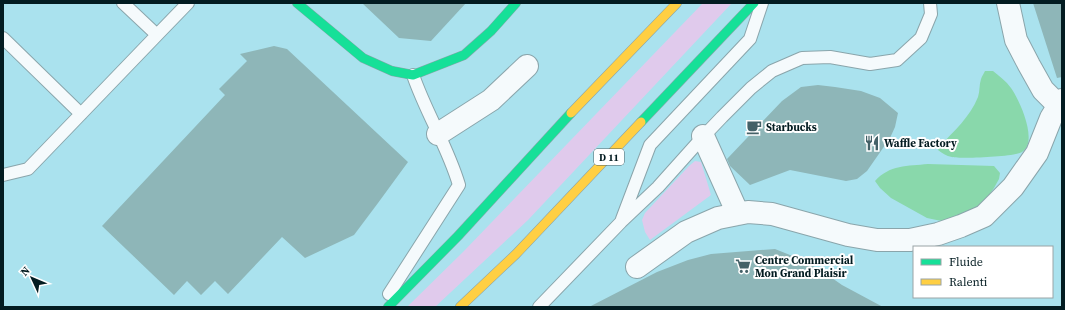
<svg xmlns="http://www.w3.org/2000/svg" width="1065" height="310" font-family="'Source Serif 4',serif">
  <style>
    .built { fill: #aae2ee; fill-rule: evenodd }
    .green { fill: #e0caec }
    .water { fill: #89d8ab }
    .building { fill: #8eb6b8 }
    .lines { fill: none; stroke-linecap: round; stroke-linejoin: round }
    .lane-casing { stroke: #8aa5ab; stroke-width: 14 }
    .street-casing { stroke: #8aa5ab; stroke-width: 24 }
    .fast-casing { stroke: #8aa5ab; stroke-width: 10 }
    .slow-casing { stroke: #8aa5ab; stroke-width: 10 }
    .lane { stroke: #f5fafc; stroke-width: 12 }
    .street { stroke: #f5fafc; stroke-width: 22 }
    .fast { stroke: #16e098; stroke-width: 9 }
    .slow { stroke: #ffcf43; stroke-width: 9 }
    .labels { text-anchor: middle; stroke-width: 4; stroke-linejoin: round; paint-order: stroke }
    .shield { fill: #fff; stroke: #4f6064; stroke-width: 1 }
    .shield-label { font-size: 10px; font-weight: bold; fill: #031c21 }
    .poi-label { font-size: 11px; font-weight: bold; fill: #031c21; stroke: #fff; text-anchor: start }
  </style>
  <rect width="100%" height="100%" fill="#bee1e8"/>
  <!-- built -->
  <path class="built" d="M3,3H1062V307H3ZM914,247H1052V297H914Z"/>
  <!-- green -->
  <path class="green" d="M703,3H732L528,220L435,307H407L463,252Z
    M695,161L701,162L711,195L650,240L645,232L642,220L645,213L689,166Z"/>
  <!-- water -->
  <path class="water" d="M985,71H993C999,76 1006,81 1011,88C1019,99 1039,142 1022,152C1015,157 961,159 952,157C946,156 942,153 938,150L940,146C954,131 970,117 978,97C980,91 979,85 981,79C982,76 984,73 985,71Z
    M928,164L994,166L1000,173L999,179L994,188L985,201L964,217L951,223L927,218L891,198L880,188L875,181C889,165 908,166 928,164Z"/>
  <!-- building -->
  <path class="building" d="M362,3H466L431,41L399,38Z
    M1033,3H1062V77L1057,78Z
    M274,46L287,49L408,162L378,203L354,235L305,258L282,237L228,294L215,281L201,295L187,281L174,295L102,226L225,95L219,89L247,61L240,54Z
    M818,85L835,87L861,91L880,98L898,113L895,127L890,138L867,171L857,179L846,181L790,170L750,185L730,166L727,159L782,101L801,87Z
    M775,249L800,259L822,271L842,285L883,307H589L657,272L688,260L711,254Z"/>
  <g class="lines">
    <!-- lane casing -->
    <g class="lane-casing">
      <path id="lane" d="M123,3L157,35L188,3
        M3,38L81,114
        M3,175L28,169L157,35
        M622,219L650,145L750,39L762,3
        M389,294L459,185C448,147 426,113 413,75
        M539,307L621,222L658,187L701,139L722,117L751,88L772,71L802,58L830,57L870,64L897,60L921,38L931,14L930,3"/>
    </g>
    <!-- street casing -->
    <g class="street-casing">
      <path id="street" d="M1008,3L1016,40L1029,65L1043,90L1058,105L1062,107
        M438,134L491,100L527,66
        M703,136L738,214
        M637,267L686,232L718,218L748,212L772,214L848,235L877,240H910L938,234L961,226L984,216L1013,187L1037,153L1051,118L1062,100"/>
    </g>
    <!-- fast casing -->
    <g class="fast-casing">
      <path id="fast" d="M297,3L363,58L392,71L413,75L464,55L491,31L516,3
        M641,122L754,3
        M388,307L458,236L571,113"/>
    </g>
    <!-- slow casing -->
    <g class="slow-casing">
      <path id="slow" d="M571,113L677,3
        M460,307L516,254L641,122"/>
    </g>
    <!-- lane -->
    <use href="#lane" class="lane"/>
    <!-- street -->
    <use href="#street" class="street"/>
    <!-- fast -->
    <use href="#fast" class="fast"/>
    <!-- slow -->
    <use href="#slow" class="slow"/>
  </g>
  <!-- icons -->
  <defs>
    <g id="cafe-bare" transform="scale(1.2)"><path d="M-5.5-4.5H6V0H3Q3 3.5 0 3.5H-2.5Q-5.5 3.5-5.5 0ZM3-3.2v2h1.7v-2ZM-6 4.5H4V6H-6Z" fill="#446167" stroke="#fff" stroke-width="2.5" paint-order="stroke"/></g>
    <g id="restaurant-bare" transform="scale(1.2)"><path d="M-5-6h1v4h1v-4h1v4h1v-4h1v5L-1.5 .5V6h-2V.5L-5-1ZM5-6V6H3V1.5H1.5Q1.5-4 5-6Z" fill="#446167" stroke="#fff" stroke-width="2.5" paint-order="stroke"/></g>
    <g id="supermarket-bare" transform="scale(1.2)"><path d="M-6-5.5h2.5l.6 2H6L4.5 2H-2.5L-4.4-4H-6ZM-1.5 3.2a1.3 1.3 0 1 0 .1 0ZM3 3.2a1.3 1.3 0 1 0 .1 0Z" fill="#446167" stroke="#fff" stroke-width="2.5" paint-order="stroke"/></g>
  </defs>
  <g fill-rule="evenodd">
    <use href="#cafe-bare" x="754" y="127"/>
    <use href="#restaurant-bare" x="872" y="143"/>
    <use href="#supermarket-bare" x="743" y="266"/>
  </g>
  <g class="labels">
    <!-- shield labels -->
    <rect class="shield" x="594" y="149" width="30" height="16" rx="3"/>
    <g class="shield-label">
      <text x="609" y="161">D 11</text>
    </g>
    <!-- poi labels -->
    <g class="poi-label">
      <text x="766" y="131">Starbucks</text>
      <text x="884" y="147">Waffle Factory</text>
      <text x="755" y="264">Centre Commercial<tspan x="755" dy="13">Mon Grand Plaisir</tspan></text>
    </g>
  </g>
  <!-- border -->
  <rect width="1065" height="310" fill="none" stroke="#031c21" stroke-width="8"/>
  <!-- legend -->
  <rect x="913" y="246" width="140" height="52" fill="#ffffff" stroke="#9aa4a6"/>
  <rect x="921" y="259" width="20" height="6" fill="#16e098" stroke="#9aa4a6"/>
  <text x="949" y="266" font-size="12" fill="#031c21">Fluide</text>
  <rect x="921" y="279" width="20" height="6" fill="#ffcf43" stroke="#9aa4a6"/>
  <text x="949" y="286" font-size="12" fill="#031c21">Ralenti</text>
  <!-- north arrow -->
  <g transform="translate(32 278) rotate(314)" stroke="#ffffff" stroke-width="3" paint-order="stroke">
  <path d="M0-3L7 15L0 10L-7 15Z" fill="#031c21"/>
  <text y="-6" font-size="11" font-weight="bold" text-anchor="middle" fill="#031c21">N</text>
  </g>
</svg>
